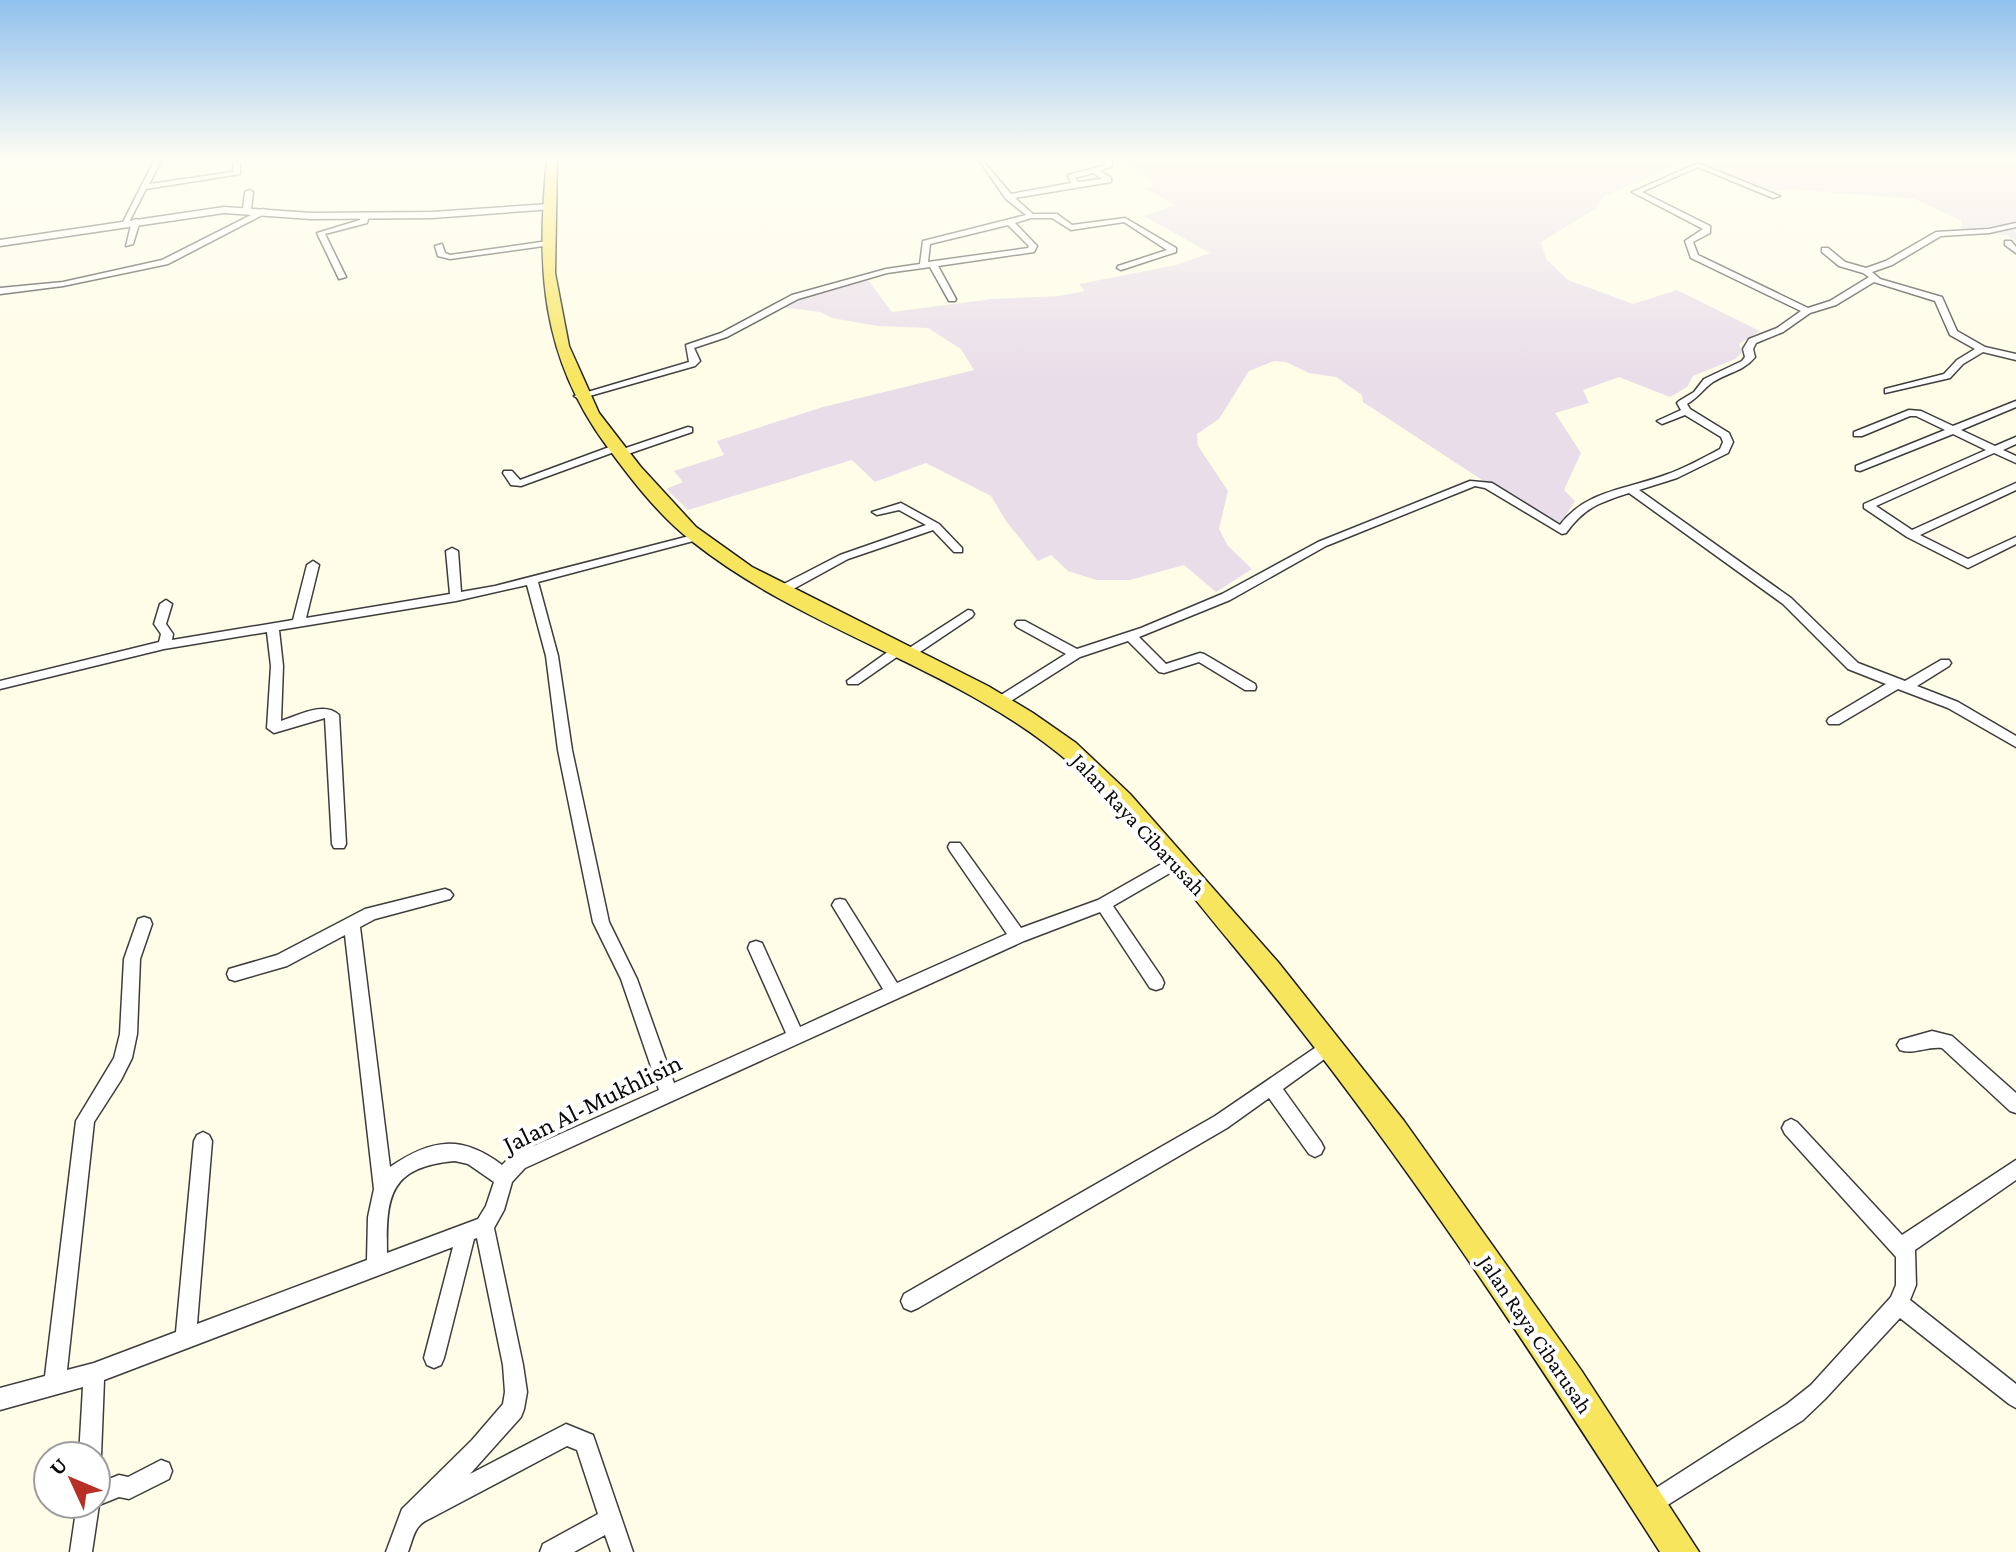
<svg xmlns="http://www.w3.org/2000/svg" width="2016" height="1552" font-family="'Crimson Pro',serif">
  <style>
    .industrial { fill: #e9dde9 }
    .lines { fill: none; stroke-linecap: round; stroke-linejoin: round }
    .minor-casing { stroke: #3d3d3d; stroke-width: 3 }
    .tertiary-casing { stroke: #3d3d3d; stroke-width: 3 }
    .primary-casing { stroke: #1b1b1b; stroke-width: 3 }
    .minor { fill: #fff; fill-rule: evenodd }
    .tertiary { fill: #fff; fill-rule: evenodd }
    .primary { fill: #f7e55e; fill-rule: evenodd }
    .labels { text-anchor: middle; stroke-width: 8; stroke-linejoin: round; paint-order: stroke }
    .street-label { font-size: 22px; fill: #0a0a0a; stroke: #fff }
    .near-street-label { font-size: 26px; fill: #0a0a0a; stroke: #fff }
  </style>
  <rect width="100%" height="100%" fill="#fffde7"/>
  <!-- industrial -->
  <path class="industrial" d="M1121,161H1687L1604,196L1595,209L1541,242L1546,259L1568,280L1633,304L1677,290L1760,331L1739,344L1742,352L1735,359L1693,376L1687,387L1670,397L1619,377L1583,390L1589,403L1555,413L1581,453L1564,490L1575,501L1557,529L1363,402L1362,395L1336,377L1309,373L1286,362L1274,361L1249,371L1219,419L1197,434L1198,446L1228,491L1219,529L1228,546L1252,569L1216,592L1184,565L1130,580H1096L1068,571L1051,555L1038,561L1006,521L991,496L926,463L875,482L852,460L688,510L666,489L683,482L674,471L724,455L717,441L823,407L974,370L961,349L928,328L878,326L832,318L820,312L780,307L805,293L865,276L892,312L992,299L1059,296L1085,291L1079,284L1176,265L1210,253L1144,216L1175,205L1146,189L1156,184Z
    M1693,161H2016V241L2009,236L1960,230L1962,221L1915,199L1790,189L1772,192Z"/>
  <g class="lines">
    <!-- minor casing -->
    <g class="minor-casing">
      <path id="minor" d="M154,161H161L149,184L233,172L234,161H240V174L146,189L128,224H122Z
        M1106,161H1112V166L1100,171L1111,178V182L1015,198L1033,214H1057L1072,225L1125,218L1176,248V252L1121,270L1117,268L1118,266L1167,250L1124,222L1071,230L1052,218H1031L1015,223L1037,246L1034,252L938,266L956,299L955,301H949L930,267L887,273L798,299L727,337L694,348L700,361L695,366L579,399L574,396L689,362L686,345L721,333L792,295L886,269L920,264L923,241L1026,215L1006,199L980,162H984L1011,194L1071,183L1068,175L1106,165ZM1093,173L1102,179L1078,182L1075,178ZM1008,225L1029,246L1028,248L928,262L930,244Z
        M1696,164H1700L1780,196L1773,198L1698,167L1642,192L1710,226V233L1693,242L1698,255L1808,308L1830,301L1869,277L1863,273L1839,266L1822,252V248H1828L1845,262L1866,268L1886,261L1936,232L1989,229L2016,223V227L1989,233L1941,236L1892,265L1872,272L1880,279L1942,297L1957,331L1985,347L2016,354V360L1983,352L1963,364L1950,378L1885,393V389L1944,374L1957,360L1975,349L1950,335L1935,301L1874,282L1836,305L1810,313L1783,332L1756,343L1753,349L1755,357C1744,371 1727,373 1713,382C1704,388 1699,397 1687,404L1690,409L1729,433L1733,442L1728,453L1677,478L1639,490L1791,598L1858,663L1905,681L1941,660H1949L1951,663L1949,666L1917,686L1958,702L2016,736V747L1948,708L1898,689L1839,724H1829L1827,721L1829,718L1886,684L1848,669L1783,604L1629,493C1599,503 1585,507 1566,533L1562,534L1485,488L1475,486L1326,546L1230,600L1139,637L1166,664L1200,653L1204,654L1255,684L1256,687L1255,690H1245L1199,662L1164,673L1159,672L1128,641L1080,657L1003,706H993L991,703L993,700L1066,654L1017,627L1015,624L1017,621H1025L1077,649L1141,628L1222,594L1318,542L1470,481L1492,483L1560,525C1586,490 1629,489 1668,474C1685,468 1703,458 1720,449L1723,442L1721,437L1685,415L1662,424L1657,421L1681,410L1677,403L1679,401L1694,392L1704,379L1742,361L1745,357L1743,349L1749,339L1777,328L1801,311L1691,258L1685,241L1703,229L1632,192Z
        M249,190L253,192L251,209L247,211L243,209L245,192Z
        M263,209L270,211L168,264L63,286L0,294V288L63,282L162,260Z
        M362,213L369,215L367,223L325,234L346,277L339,279L317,233L360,220Z
        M136,219L140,221L133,244L126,246L132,221Z
        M548,241L552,243L551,245L450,259L438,256L435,246L442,244L445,253L450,255Z
        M2005,241H2011L2016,247V253L2005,245Z
        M2016,401V407L1961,430L1995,446L2016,437V444L2003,450L2016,456V463L1994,453L1876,506L1912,530L2016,483V490L1920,535L1968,559L2016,537V544L1968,568L1907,537L1864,508V504L1986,450L1953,434L1860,471L1856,470V466L1945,430L1916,416H1910L1862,436H1854V432L1909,410L1921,411L1953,426Z
        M688,427L692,428V432L625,455H617V451L521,486L511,485L503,473L504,471H512L520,480L612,446H620V450Z
        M901,503L939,524L962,548V552H954L933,530L848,559L786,593H778V587L840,555L926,525L899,510L877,515L872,512Z
        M697,534L701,535V539L538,582L558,656L572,750L609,922L637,979L674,1083L786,1033L748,948L750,943L756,941L762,943L800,1027L883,989L835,910L832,905L835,900L840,899L845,900L897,983L1007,934L950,851L948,847L950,843H960L1021,928L1098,900L1172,858H1182L1184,862L1182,866L1113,906L1162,978L1164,983L1162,988L1156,990L1150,988L1100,912L1024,941L525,1168L512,1182L504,1210L494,1228L523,1365L527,1392L524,1409L521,1417L470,1474L566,1424L593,1435L633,1552H611L605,1535L574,1552H540L543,1544L598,1514L577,1450L567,1446L433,1517C414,1525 415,1533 408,1552H386L402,1509L472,1440L503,1404L505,1392L503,1365L477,1238L474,1239L444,1358L441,1365L434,1368L427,1365L424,1358L453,1247L104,1380L101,1456L96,1464V1456H79L83,1387L0,1410V1388L45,1376L76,1121L114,1058L120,1034L124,959L138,919L144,917L150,919L152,924L140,959L137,1034L132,1058L121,1080L94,1122L67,1370L94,1363L176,1332L194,1141L197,1135L203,1132L209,1135L212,1141L197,1324L367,1260L368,1217L374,1189L345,935L287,966L235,981L229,979L227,974L229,969L277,955L365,909L445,889L450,891L453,895L450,899L375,919L360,927L390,1167C431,1139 461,1134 502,1165L511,1156L659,1090L621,979L593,922L558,750L546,656L527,585L456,601L279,630L283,666L281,721C299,715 324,701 339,715L346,844L344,848H334L332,844L325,718L274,733L267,728L271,666L267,632L164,649L0,689V681L159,642L161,634L154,624L160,604L166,600L172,604L166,624L173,634L172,640L293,620L307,565L313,561L319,565L306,618L450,594L446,551L452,548L458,551L461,592L495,586ZM455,1161L468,1164L494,1182L486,1206L478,1219L387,1253C386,1196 389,1167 455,1161Z
        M968,610L972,611L974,614L972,617L914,656H906L904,652L858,684H848L847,681L896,646H904L906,650Z
        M1932,1031L1952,1036L2016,1093V1113L2010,1111L1942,1048C1928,1046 1913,1055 1900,1050L1897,1045L1900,1040Z
        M1331,1037L1337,1040L1340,1045L1337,1050L1283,1089L1321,1142L1324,1148L1321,1154L1315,1157L1309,1154L1269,1098L1227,1128L918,1308L911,1311L904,1308L901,1301L904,1294L1215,1116Z
        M1791,1119L1797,1122L1902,1235L2016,1160V1180L1915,1250L1916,1285L1910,1300L2016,1384V1408L2009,1404L1900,1318L1825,1399L1803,1420L1650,1516L1642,1513L1639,1505L1642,1497L1787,1404L1811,1385L1891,1297L1896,1285V1257L1785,1134L1782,1128L1785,1122Z
        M161,1460L169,1463L172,1471L169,1479L129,1499L119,1497L99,1505L92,1552H70L77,1504H96V1484L119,1475L128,1477Z"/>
    </g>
    <!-- tertiary casing -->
    <g class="tertiary-casing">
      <path id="tertiary" d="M549,204L552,205V209L432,218L311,219L224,213L0,246V240L224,207L311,213L432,212Z"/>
    </g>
    <!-- primary casing -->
    <g class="primary-casing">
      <path id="primary" d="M547,161H557L555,273L569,346L599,413L640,466L696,527L752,567L988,686L1033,713L1076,743L1130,794L1278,962L1404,1121L1581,1370L1699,1552H1660C1526,1343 1390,1134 1231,943C1182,884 1134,820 1077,769C964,668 810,635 693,542C659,516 631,479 606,445C541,356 536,267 547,161Z"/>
    </g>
    <!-- minor -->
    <use href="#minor" class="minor"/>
    <!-- tertiary -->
    <use href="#tertiary" class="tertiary"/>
    <!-- primary -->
    <use href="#primary" class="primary"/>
  </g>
  <!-- sky -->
  <linearGradient id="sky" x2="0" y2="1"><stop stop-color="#90c0ed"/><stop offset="0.42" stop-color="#fffef4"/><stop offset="1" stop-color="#fffef4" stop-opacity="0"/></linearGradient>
  <rect width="2016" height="379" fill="url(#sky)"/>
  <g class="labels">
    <!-- street labels -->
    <g class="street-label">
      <text transform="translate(1139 824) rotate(47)" y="8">Jalan Raya Cibarusah</text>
      <text transform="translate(1536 1334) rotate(56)" y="8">Jalan Raya Cibarusah</text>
    </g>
    <!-- near-street labels -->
    <g class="near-street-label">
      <text transform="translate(592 1103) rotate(-26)" y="9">Jalan Al-Mukhlisin</text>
    </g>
  </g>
  <!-- north arrow -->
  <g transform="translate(72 1480) rotate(314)"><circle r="38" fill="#ffffff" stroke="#9d9d9d" stroke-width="2"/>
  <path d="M0-6L14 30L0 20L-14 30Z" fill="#b72f25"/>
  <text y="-12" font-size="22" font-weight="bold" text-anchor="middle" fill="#0a0a0a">U</text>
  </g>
</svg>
